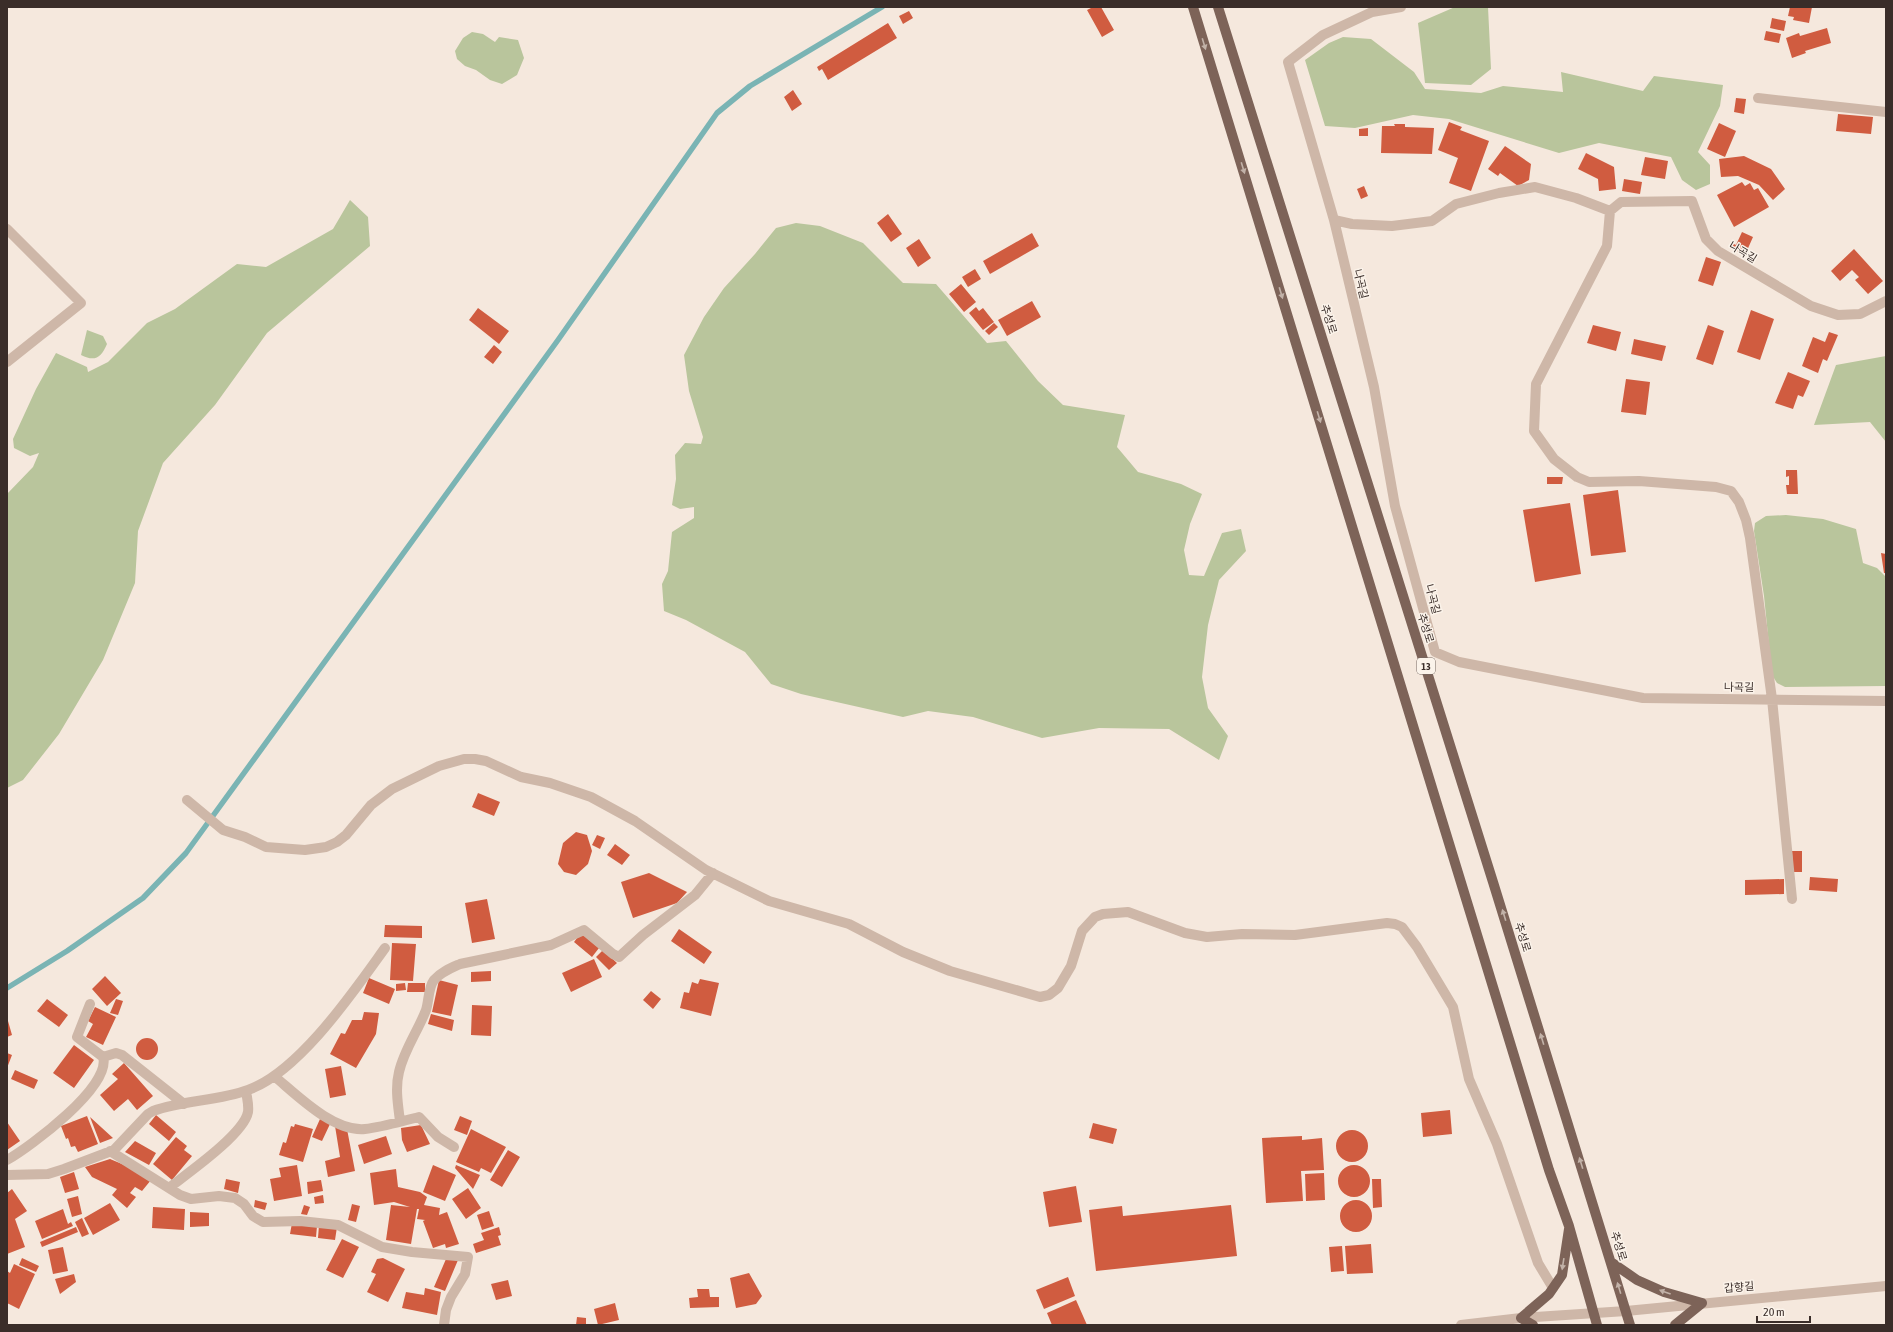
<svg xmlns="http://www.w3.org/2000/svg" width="1893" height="1332" font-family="'Asap Condensed','Noto Sans KR',sans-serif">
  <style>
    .green { fill: #b9c59c }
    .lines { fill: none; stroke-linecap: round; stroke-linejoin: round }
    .stream { stroke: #7ab4b4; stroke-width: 5.5 }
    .building { fill: #d05c40 }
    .minor { stroke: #ceb7a8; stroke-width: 10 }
    .major { stroke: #7d6358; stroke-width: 10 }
    .oneway { fill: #c2b2a8 }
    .labels { text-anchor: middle; stroke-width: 3; stroke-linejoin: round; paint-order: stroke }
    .shield { fill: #fbf3ea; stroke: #746863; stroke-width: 1 }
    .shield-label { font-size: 10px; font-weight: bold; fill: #3a2d29 }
    .street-label { font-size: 11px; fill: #3a2d29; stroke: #fbf3ea }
  </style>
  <rect width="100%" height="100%" fill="#f5e8dd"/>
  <!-- green -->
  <path class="green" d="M1455,7H1488L1491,69L1471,85L1425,83L1418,23Z
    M472,32L483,34L495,42L499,37L518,40L524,58L517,75L502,84L490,80L476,70L465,66L457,59L455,51L463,38Z
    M1343,37L1371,39L1414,72L1425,89L1481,93L1503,86L1563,92L1561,72L1643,91L1654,76L1723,85L1720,106L1698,152L1710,165V184L1696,190L1682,180L1671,157L1599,143L1559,153L1449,119L1413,115L1355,128L1325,126L1305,60L1329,43Z
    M350,200L368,217L370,246L267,333L215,405L163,463L138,531L135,583L103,660L59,734L23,780L7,788V494L33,467L39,453L30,456L14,448L13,439L36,389L56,353L87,367L88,372L108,362L147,323L175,309L237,264L266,267L333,229Z
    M796,223L820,226L863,243L903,283L936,284L987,343L1006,341L1038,381L1063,405L1125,415L1117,447L1138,472L1181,484L1202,494L1190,524L1184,550L1189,575L1204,576L1222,533L1241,529L1246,551L1219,580L1208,625L1202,677L1208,708L1228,736L1219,760L1169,729L1099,728L1042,738L973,717L928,711L903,717L801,694L771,684L745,652L686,620L664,611L662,584L668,571L672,532L694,518V507L680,509L672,505L676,479L675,455L685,443L701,444L703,437L689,391L684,355L704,317L724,288L755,254L776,228Z
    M87,330L103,336L107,344C101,358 95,362 81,355Z
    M1886,356V442L1870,422L1814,425L1836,365Z
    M1786,515L1823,519L1856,529L1863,563L1877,568L1885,576L1886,686L1785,687L1777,683L1772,675L1764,596L1754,531L1755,523L1766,516Z"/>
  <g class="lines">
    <!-- stream -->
    <path class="stream" d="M7,988L67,951L143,898L186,853L558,340L717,113L750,86L882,7"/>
  </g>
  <!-- building -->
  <path class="building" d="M1093,7H1101L1114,30L1102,37L1087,10Z
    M1790,7H1812L1809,23L1793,20L1794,17L1788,16Z
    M909,11L913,18L903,24L899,16Z
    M1772,18L1786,21L1784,31L1770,28Z
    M888,23L897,38L828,80L822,69L819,71L817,67Z
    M1827,28L1831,43L1805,51L1806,53L1792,58L1786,38L1799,33L1800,36Z
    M1766,31L1781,34L1779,43L1764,40Z
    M793,90L802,104L792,111L784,97Z
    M1736,98L1746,99L1744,114L1734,112Z
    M1838,114L1873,117L1871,134L1836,131Z
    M1449,122L1462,127L1460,130L1489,141L1471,191L1449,183L1458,158L1438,150Z
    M1719,123L1736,131L1725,157L1707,149Z
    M1394,124H1405V127L1434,128L1432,154L1381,153L1382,126H1395Z
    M1368,128V136H1359V129Z
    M1505,146L1531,164L1529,180L1518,186L1500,173L1498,176L1488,169Z
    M1586,153L1614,167L1616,189L1599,191L1598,179L1578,169Z
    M1744,156L1771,169L1785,189L1773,200L1759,185L1738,176L1721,177L1719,159Z
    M1645,157L1668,161L1665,179L1641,175Z
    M1624,179L1642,182L1640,194L1622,191Z
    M1742,182L1745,186L1750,183L1754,190L1758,188L1769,207L1734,227L1717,195Z
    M1364,186L1368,196L1361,199L1357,189Z
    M888,214L902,234L891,242L877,223Z
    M1742,232L1753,237L1745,255L1730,248L1732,243L1736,245Z
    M1032,233L1039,246L990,274L983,261Z
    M919,239L931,258L918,267L906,248Z
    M1854,249L1883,281L1868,294L1855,280L1859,277L1852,270L1840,281L1831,271Z
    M1706,257L1721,262L1713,286L1698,281Z
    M975,269L981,279L968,287L962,277Z
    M961,284L976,302L964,312L949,294Z
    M1032,301L1041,317L1007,336L998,320Z
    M976,307L979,311L983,308L994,322L983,330L969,313Z
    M478,308L509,331L499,344L469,320Z
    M1751,310L1774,319L1760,360L1737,352Z
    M994,323L998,327L989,335L985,331Z
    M1593,325L1621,332L1616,351L1587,343Z
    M1708,325L1724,331L1713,365L1696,359Z
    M1829,332L1838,335L1827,361L1823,359L1818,373L1802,366L1813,337L1825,342Z
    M1634,339L1666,346L1662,361L1631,354Z
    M494,345L502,352L493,364L484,357Z
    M1788,372L1810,381L1803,397L1798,395L1793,409L1775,403Z
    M1626,379L1650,382L1646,415L1621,412Z
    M1786,470H1797L1798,494H1787L1786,485H1789V476L1786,477Z
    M1547,477H1563L1562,484H1547Z
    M1618,490L1626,552L1591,556L1583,495Z
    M1570,503L1581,574L1535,582L1523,510Z
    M1881,553L1886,554V573H1884Z
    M478,793L500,802L494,816L472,807Z
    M576,832L587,835L592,851L588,864L576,875L564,872L558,864L563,843Z
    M597,835L605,838L600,849L592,845Z
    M615,844L630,855L622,865L607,855Z
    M1792,851H1802V872H1793Z
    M649,873L687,892L677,903L633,918L621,882Z
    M1810,877L1838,879L1837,892L1809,890Z
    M1784,879V894L1745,895V880Z
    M487,899L495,939L472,943L465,903Z
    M385,925L422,926V938L384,937Z
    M679,929L712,952L704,964L671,941Z
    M581,933L599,948L592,957L574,942Z
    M392,943L416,944L413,981L390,980Z
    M603,950L617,963L609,970L596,957Z
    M594,959L602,977L571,992L562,973Z
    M491,971V981L471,982V972Z
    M105,976L121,993L107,1006L92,989Z
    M369,978L395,989L389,1004L363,993Z
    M700,979L719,983L711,1016L680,1008L684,992L689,993L692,982L698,984Z
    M439,980L458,985L451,1016L432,1012Z
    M405,983L406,990L396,991V984Z
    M408,983H425V992H407Z
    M651,991L661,999L653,1009L643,1000Z
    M47,999L68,1015L59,1027L37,1011Z
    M116,999L123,1001L118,1015L110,1013Z
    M472,1005L492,1006L491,1036L471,1035Z
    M95,1007L116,1017L103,1045L86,1037L93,1024L88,1021Z
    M364,1012L379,1013L376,1034L356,1068L330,1054L341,1033L345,1034L352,1020H362Z
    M431,1014L454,1020L452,1031L428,1024Z
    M7,1021H8L12,1035L7,1037Z
    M136 1049a11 11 0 1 1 22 0a11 11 0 1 1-22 0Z
    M74,1045L94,1060L74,1088L53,1073Z
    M7,1053L12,1055L7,1068Z
    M124,1063L153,1096L137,1110L128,1099L114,1111L100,1095L118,1079L112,1074Z
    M341,1066L346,1095L330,1098L325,1069Z
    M15,1070L38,1080L34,1089L11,1079Z
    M1450,1110L1452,1134L1423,1137L1421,1113Z
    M156,1115L176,1132L169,1141L149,1124Z
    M87,1116L98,1144L78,1152L75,1146L71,1147L68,1138L66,1139L61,1126Z
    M460,1116L472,1121L467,1135L454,1130Z
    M90,1117L113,1138L100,1143Z
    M320,1119L330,1124L322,1141L312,1137Z
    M7,1122L20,1141L7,1150Z
    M1093,1123L1117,1129L1113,1144L1089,1138Z
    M295,1124L313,1129L303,1162L279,1155L283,1142L286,1143L291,1126L294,1127Z
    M421,1125L430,1144L407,1152L402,1140L401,1128Z
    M335,1126L347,1129L355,1171L328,1177L325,1161L340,1157Z
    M471,1129L506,1147L491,1173L481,1168L479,1172L456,1162Z
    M1336 1146a16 16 0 1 1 32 0a16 16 0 1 1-32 0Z
    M386,1136L392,1154L364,1164L358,1145Z
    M1302,1136V1140L1322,1138L1324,1170L1301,1171L1303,1201L1266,1203L1262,1138Z
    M176,1137L187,1146L184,1150L192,1156L172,1180L153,1164Z
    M135,1141L156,1153L149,1165L125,1152Z
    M508,1150L520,1157L502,1187L490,1180Z
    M110,1159L134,1169L151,1180L142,1191L135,1187L130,1193L136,1197L127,1208L112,1195L117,1189L92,1177L85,1167Z
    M297,1165L302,1196L274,1201L270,1179L281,1177L279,1168Z
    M433,1165L456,1175L445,1201L423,1192Z
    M456,1165L480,1175L473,1189L455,1168Z
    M1338 1181a16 16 0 1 1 32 0a16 16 0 1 1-32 0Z
    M396,1169L398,1187L420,1192L427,1197L424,1205L440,1208L439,1215L447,1212L459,1244L446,1248L445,1244L433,1248L423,1221L425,1220L417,1219L419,1209H417L411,1244L386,1240L391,1205L410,1207L394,1202L374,1205L370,1173Z
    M74,1172L79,1189L65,1193L60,1177Z
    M1324,1173L1325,1200L1306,1201L1305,1174Z
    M226,1179L240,1182L238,1193L224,1189Z
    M1372,1179H1381L1382,1207L1373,1208Z
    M321,1180L323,1191L308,1194L307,1182Z
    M1076,1186L1082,1222L1049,1227L1043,1192Z
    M468,1188L481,1208L466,1219L452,1199Z
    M12,1189L27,1211L15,1219L25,1247L7,1254V1193Z
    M323,1195L324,1203L315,1204L314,1197Z
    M78,1196L82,1214L72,1217L67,1199Z
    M255,1200L267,1203L265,1210L254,1207Z
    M1340 1216a16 16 0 1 1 32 0a16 16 0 1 1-32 0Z
    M110,1203L120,1220L93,1235L84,1218Z
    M352,1204L360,1206L356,1222L348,1220Z
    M304,1205L310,1207L307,1215L301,1214Z
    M1231,1205L1237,1256L1096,1271L1089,1210L1122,1206L1123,1216Z
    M153,1207L185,1209L184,1230L152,1228Z
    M63,1209L68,1224L71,1222L73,1226L42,1239L35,1221Z
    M489,1211L494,1226L482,1230L477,1215Z
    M190,1212L209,1213V1226L190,1227Z
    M82,1218L89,1234L82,1237L75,1222Z
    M292,1223L317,1226L316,1237L290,1234Z
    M319,1225L337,1227L335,1240L318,1238Z
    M76,1227L78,1232L42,1247L40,1242Z
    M499,1227L501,1235L498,1236L501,1245L476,1253L473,1244L484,1240L481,1233Z
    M342,1239L359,1247L343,1278L326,1270Z
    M1371,1244L1373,1273L1347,1274L1345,1246Z
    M1342,1246L1344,1271L1331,1272L1329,1247Z
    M63,1247L68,1271L53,1274L48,1250Z
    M22,1258L39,1266L36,1272L19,1265Z
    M383,1258L405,1269L388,1302L367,1292L376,1274L371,1272L377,1259Z
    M446,1259L458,1260L445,1291L434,1287Z
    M14,1264L35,1274L19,1309L7,1303V1271L10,1273Z
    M749,1273L762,1296L756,1304L736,1308L730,1278Z
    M74,1274L76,1282L60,1294L55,1279Z
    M1068,1277L1075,1296L1044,1309L1036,1290Z
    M508,1280L512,1296L496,1300L491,1284Z
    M425,1288L441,1292L437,1315L402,1308L406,1292L424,1295Z
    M697,1289H709L710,1297H719V1307L690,1308L689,1298L698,1297Z
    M1076,1300L1087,1325H1052L1047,1313Z
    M615,1303L619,1320L598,1325L594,1309Z
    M577,1317L586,1318V1325H576Z"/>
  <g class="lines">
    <!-- minor -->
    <path class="minor" d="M1401,7L1372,12L1323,35L1288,62L1334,220L1374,387L1395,506L1435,652L1459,662L1643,698L1886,701
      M1758,98L1886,112
      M1610,211L1607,246L1536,384L1534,431L1554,459L1577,477L1589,482L1639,481L1716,487L1731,491L1739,502L1746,520L1750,538L1772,699L1792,899
      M1334,220L1352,224L1392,226L1432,221L1456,204L1499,193L1535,187L1576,198L1610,211L1621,202L1692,201L1706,239L1718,251L1811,306L1838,315L1860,314L1886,301
      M7,229L81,303L7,362
      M187,800L223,830L245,837L266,847L305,850L326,847L337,842L346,835L371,805L392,789L439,766L464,759H475L486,761L521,777L550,783L591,797L635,821L706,870L769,901L849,924L903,952L950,971L1040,997L1049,995L1058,988L1071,966L1082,931L1095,917L1103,914L1128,912L1185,933L1207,937L1242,934L1295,935L1387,923L1395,924L1402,927L1417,947L1453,1007L1469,1079L1497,1144L1538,1263L1553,1288
      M103,1057L116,1053L122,1055L184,1104
      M274,1076C297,1095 333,1132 365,1129C383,1127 402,1121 419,1117L438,1137L454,1147
      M400,1121C398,1105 395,1088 399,1072C404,1050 418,1031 426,1010C429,1001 428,988 434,980C441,972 451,968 460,964L551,945L584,930L613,954L619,957L643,935L695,895L713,873
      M110,1151L180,1195L191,1199L219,1196L235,1198L244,1204L253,1216L263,1222L300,1221L338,1225L382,1247L412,1252L468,1257L465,1274L451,1297L446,1310L444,1325
      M7,1160C30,1147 112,1086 103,1057L77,1037L90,1004
      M7,1175L48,1174L64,1169L114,1150L148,1114L153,1111C184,1100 218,1101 248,1090C299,1072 354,991 385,948
      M170,1187C188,1173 244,1134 248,1112C249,1105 247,1098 246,1091
      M1461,1325L1521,1318L1626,1311L1886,1286"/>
    <!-- major -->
    <path class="major" d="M1193,7L1549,1170L1569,1226L1597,1325
      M1218,7L1493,882L1630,1325
      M1611,1262L1637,1280L1664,1292L1702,1303
      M1533,1325L1521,1318L1549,1294L1562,1275L1569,1229
      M1675,1325L1702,1303"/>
  </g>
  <!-- one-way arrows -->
  <defs><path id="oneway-solid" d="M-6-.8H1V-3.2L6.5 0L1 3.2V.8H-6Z"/></defs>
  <g class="oneway">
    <use href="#oneway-solid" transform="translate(1204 44) rotate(73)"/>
    <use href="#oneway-solid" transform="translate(1243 168) rotate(73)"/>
    <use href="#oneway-solid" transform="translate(1281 293) rotate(73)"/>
    <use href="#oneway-solid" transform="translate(1319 417) rotate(73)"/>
    <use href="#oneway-solid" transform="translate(1504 915) rotate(-107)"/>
    <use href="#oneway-solid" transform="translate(1542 1039) rotate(-107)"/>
    <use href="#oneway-solid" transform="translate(1581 1163) rotate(-107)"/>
    <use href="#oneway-solid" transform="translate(1563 1264) rotate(99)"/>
    <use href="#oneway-solid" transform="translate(1619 1288) rotate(-107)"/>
    <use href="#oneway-solid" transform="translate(1665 1292) rotate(-160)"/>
  </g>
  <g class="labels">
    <!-- shield labels -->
    <rect class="shield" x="1417" y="658" width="18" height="16" rx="3"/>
    <g class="shield-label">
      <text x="1426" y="670">13</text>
    </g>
    <!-- street labels -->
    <g class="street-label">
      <text transform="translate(1743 252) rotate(31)" y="4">나곡길</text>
      <text transform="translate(1361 284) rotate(76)" y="4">나곡길</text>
      <text transform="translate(1329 319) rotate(73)" y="4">추성로</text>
      <text transform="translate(1433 599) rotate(75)" y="4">나곡길</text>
      <text transform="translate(1426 628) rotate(73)" y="4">추성로</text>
      <text transform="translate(1739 687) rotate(1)" y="4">나곡길</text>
      <text transform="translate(1523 937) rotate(73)" y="4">추성로</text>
      <text transform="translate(1619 1246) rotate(73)" y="4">추성로</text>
      <text transform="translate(1739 1287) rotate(-5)" y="4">갑향길</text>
    </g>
  </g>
  <!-- border -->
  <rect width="1893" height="1332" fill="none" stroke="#3a2d29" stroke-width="16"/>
  <!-- scale -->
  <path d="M1757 1316v6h53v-6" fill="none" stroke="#3a2d29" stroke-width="2"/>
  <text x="1763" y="1316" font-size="12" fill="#3a2d29" stroke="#fbf3ea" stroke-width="3" paint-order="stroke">20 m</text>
</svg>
